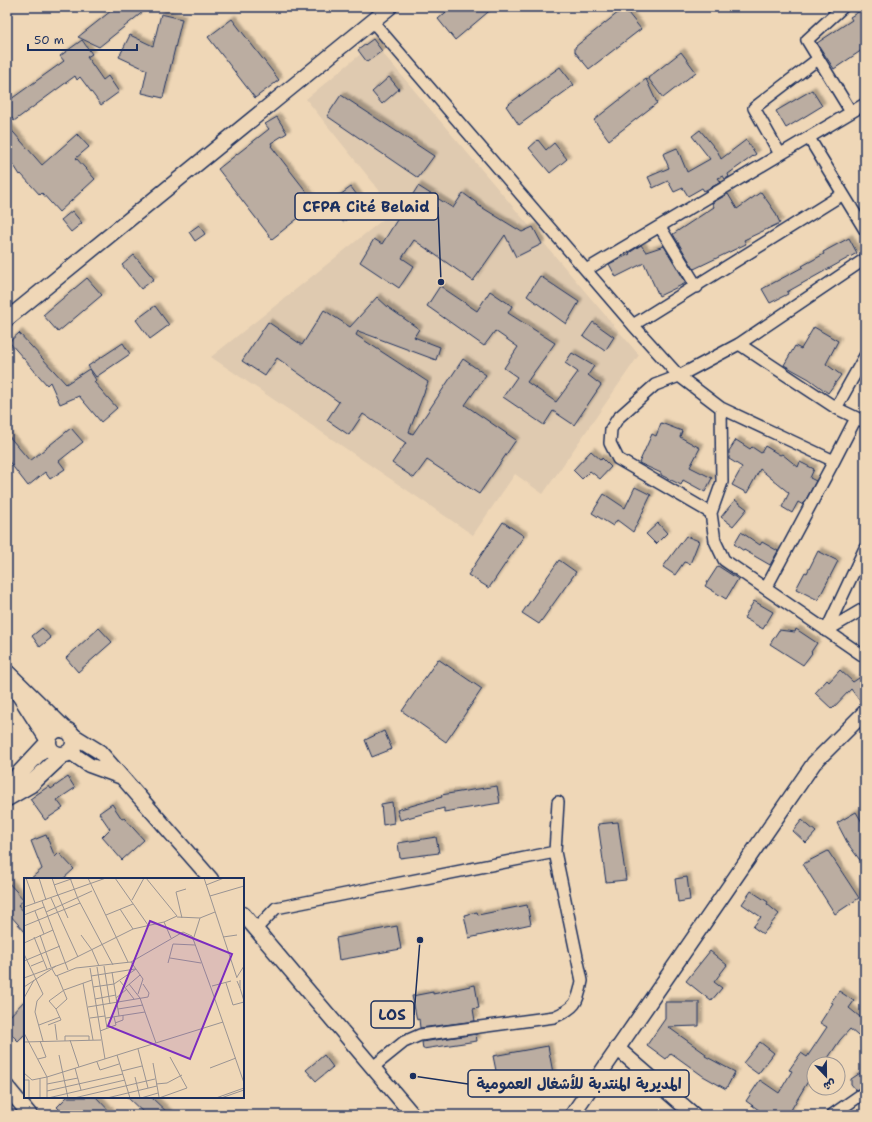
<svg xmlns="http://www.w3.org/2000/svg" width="872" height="1122" font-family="'Shantell Sans','Playpen Sans Arabic',sans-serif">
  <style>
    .built { fill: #dfcab0 }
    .building { fill: #bbada1; stroke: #1b2f5e; filter: url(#shadow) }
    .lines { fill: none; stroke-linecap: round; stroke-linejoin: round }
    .minor-casing { stroke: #1b2f5e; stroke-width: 14 }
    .tertiary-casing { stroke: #1b2f5e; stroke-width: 17 }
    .secondary-casing { stroke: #1b2f5e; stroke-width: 19 }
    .minor { stroke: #efd7b7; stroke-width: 11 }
    .tertiary { stroke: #efd7b7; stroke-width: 14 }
    .secondary { stroke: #efd7b7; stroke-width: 16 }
    .inset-road { fill: none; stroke: #9a9493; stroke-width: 1 }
    .view { fill: #7b2cbf; fill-opacity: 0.15; stroke: #7b2cbf; stroke-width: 2 }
    .inset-edge { fill: none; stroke: #1b2f5e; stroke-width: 2 }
    .leader { fill: none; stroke: #1b2f5e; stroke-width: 1.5 }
    .callout-dot { fill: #1b2f5e; stroke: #efd7b7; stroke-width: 1.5 }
    .callout { fill: #efd7b7; stroke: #1b2f5e; stroke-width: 1.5 }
    .callout-label { font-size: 15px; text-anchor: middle; font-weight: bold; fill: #1b2f5e }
  </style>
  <defs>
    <filter id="shadow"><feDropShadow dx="3.5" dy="-3.5" stdDeviation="1" flood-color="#0004"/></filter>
  </defs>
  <rect width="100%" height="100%" fill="#efd7b7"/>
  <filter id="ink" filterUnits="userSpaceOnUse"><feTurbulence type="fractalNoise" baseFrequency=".025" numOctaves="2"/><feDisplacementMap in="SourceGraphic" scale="8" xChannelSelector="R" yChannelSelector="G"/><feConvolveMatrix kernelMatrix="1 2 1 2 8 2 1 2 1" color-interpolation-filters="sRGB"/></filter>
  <g filter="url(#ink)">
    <!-- built -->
    <path class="built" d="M374,43L639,355L543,494L515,474L473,535L211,357L395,210L306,99Z"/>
    <!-- building -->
    <path class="building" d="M116,7H149L99,47L78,37Z
      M452,7H494L455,40L438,19Z
      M624,8L641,29L589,69L575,52V47Z
      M865,8V48L834,69L817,43L852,20L850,17Z
      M161,14L182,19L163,98L142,93L147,70L119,57L130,35L153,46Z
      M232,19L279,80L255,98L208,37Z
      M373,39L382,51L367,62L358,50Z
      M82,40L92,54L87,57L103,80L108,76L119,92L101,105L80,77L77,80L75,76L14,121L7,111V102L64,61L60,56Z
      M681,52L696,72L663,98L648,78Z
      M560,67L574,85L519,125L506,106Z
      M389,77L399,89L382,104L372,92Z
      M646,79L657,103L609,140L594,120Z
      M812,90L822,106L786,128L776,111Z
      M341,95L434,156L418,178L327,116Z
      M277,117L287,133L271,143L272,145L271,146L316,204L272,239L218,169L269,129L265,124Z
      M7,125L42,165L77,134L89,147L76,158L95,179L59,212L42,193L40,195L21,174L20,175L13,164L7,169Z
      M700,130L718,152L721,159L746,140L756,154L728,174L729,177L725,179L723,176L718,178L721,182L704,191L702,188L688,196L683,188L674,192L668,181L653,188L648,177L669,168L663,154L677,148L687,172L710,159L692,136Z
      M538,140L546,150L554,143L567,159L550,173L529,148Z
      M418,186L453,208L463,193L478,204V205L522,232L533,227L542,244L516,257L505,235L473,281L414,240L402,258L414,266L399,288L360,262L374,239L382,244Z
      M351,187L365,206L343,222L329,203Z
      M761,192L775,212L780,223L744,240L746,244L694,269L673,234L714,207L712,203L728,194L737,209Z
      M72,211L82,223L71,232L61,220Z
      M199,225L205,234L195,241L189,232Z
      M849,238L857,253L787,292L788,294L770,303L762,289L803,267L802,266L824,254L823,252Z
      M641,245L646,252L664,246L686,283L659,296L644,263L616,277L609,264L630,254L629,253Z
      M134,255L154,279L141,289L122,265Z
      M540,276L579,302L566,324L527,296Z
      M87,278L102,295L58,332L43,315Z
      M440,286L477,311L490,291L512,306L508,313L555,343L527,382L556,402L578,372L565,363L572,353L594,366L588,375L601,385L574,425L553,411L544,425L503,397L517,377L504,368L518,347L495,331L484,346L427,306Z
      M377,297L389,308L419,329L414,337L440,347L436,360L358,331L356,335L428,382L409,432L413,434L463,359L486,375L465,405L516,440L479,494L427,460L414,478L392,463L406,443L363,414L349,435L327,420L339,402L277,358L265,376L242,361L268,322L302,345L324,310L350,327Z
      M155,306L169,325L150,339L136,320Z
      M593,322L614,337L605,351L583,336Z
      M814,327L838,341L826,364L841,375L828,393L809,379L784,365L795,346L801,349Z
      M19,333L66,384L89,369L96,380L94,382L117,408L101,422L79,396L60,404L50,382L47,385L9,342Z
      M123,343L130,354L96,377L88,366Z
      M661,423L682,431L680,437L700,448L690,467L712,478L705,492L683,480L681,485L661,475V473L639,463L652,434L656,436Z
      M71,428L83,442L59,461L65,469L50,479L45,472L28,486L7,459V434L30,461Z
      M736,440L750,449L752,447L761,453L765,446L780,455L782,454L798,467L800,462L814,469L810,478L816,481L803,505L798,502L792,513L782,507L789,493L760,469L747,493L732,485L742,467L729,459V451Z
      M591,451L601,460L602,458L611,467L600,479L590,471L582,479L573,470Z
      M635,487L651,495L633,532L617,520L613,526L592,513L604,494L625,508Z
      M735,500L747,509L733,526L721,517Z
      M503,522L524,536L489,588L468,575Z
      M658,523L667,533L656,544L646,534Z
      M741,532L760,545L762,542L778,551L770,565L744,550V551L734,544Z
      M686,536L699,541L690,564L684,562L675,575L663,567Z
      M818,551L838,561L818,600L796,589L805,572L807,573Z
      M559,560L576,572L539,624L522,613Z
      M718,566L738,579L726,599L705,586Z
      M754,601L773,612L763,629L744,618Z
      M42,628L51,638L40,647L32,636Z
      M99,628L112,642L78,672L66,658Z
      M796,629L817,643L811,652L812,653L803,665L770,644L779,630L795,632Z
      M438,659L482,689L446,742L402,711Z
      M840,670L853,682L865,674V704H862L851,689L832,709L815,693L827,680L829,682Z
      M384,731L392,749L372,757L365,740Z
      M68,777L75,788L57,800L63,808L45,820L30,799L49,786L51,789Z
      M497,786L500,803L444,812V808L400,820L397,810L442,797L441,795Z
      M392,802L394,823L383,825L381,804Z
      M112,804L122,819L124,818L144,840L122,860L102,837L110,829L99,813Z
      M856,812L865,827V867L848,844L837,823Z
      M802,820L816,832L806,843L793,831Z
      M618,822L626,880L606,882L598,824Z
      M46,835L55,857L59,853L74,869L63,879H30L42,869L31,841Z
      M436,837L439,853L400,858L398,843Z
      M828,851L859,898L835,914L803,864Z
      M687,877L690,900L678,902L675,879Z
      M7,881L24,900L18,905L25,913V932L9,914L7,916Z
      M751,891L768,902L767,904L779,914L763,934L753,927L761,917L742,904Z
      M527,905L531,924L469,938L464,915L477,912L478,915Z
      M397,926L401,949L339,960L336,938Z
      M710,951L727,965L714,982L722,988L711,1001L686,981Z
      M475,985L479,1008L473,1009L475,1021L420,1028L419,1019L417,1020L412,996L433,992V994Z
      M839,991L854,1001L849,1008L865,1021V1042L850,1029L840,1040L824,1064H814V1071L788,1115H766L746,1101L760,1080L779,1093L792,1071L789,1070L801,1053L807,1057L827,1027L820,1023L833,1003L831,1002Z
      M25,1000V1034L18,1041L7,1030V1019Z
      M665,1002H699V1026L668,1027L706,1054L705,1056L735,1072L726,1089L703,1076L671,1053L666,1059L647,1045L665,1019Z
      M476,1034L477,1041L423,1049L422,1042Z
      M760,1042L774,1053L758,1074L743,1063Z
      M548,1046L555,1084L501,1095L493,1056Z
      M324,1055L333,1067L316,1081L306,1070Z
      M865,1070V1085L856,1090L851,1084V1079Z
      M67,1097H96L113,1115H65L57,1107Z
      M127,1097H151L170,1115H146Z"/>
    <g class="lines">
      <!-- minor casing -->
      <g class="minor-casing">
        <path id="minor" d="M843,7L807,40L851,112
          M373,22L633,325L679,376L721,408L834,461
          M809,138L865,230
          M780,154L754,108L818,59
          M660,227L697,287
          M586,270L865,104
          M633,325L843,194
          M739,344L836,408L865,422
          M721,408L722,482L711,513L715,541L724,560L865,657
          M836,408L865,356
          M711,513L618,459L610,443L611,429L618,418L655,385L679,376L739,344L865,259
          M766,588L834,461L856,418
          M826,631L865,548
          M826,631L865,608
          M256,929L276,908L555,852
          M373,1067L404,1042L420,1035L554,1017C575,1008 578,1003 582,981L555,852L558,802
          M832,1115L865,1092"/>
      </g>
      <!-- tertiary casing -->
      <g class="tertiary-casing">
        <path id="tertiary" d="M7,319L390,7
          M71,734L100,752L211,879
          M70,752L89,765L119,776
          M243,914L413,1115
          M617,1048L694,1115
          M7,1087L30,1115
          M572,1115L814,763L865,712"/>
      </g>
      <!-- secondary casing -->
      <g class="secondary-casing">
        <path id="secondary" d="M7,673L65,730
          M18,692L48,739
          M48 742a13 13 0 1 1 26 0a13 13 0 1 1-26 0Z
          M7,797L19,774L47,744
          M7,798L31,784L62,755"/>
      </g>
      <!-- minor -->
      <use href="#minor" class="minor"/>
      <!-- tertiary -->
      <use href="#tertiary" class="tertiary"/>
      <!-- secondary -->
      <use href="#secondary" class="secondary"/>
    </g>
  </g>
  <!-- overview -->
  <g transform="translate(24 878)">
    <rect width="220" height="220" fill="#efd7b7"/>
    <path class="inset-road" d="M2,0L11,25M15,0L22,22M28,0L34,18M46,0L54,21L89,87M64,0L104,84M91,0L124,47M122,0L153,38L140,44L147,60M180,0L213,100M30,7L50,0M182,7L200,0M34,17L44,40M186,18L220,8M27,20L54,79M108,22L120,0M18,23L44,92M0,29L82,0M96,31L109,51M11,33L20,56M22,34L68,13M0,37L20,29M82,37L109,26M153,39L176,40L191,34M158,40L152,14L162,11M0,48L56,25M16,57L27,89M57,57L68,72L75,88M10,59L23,91M199,59L213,57M169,62L176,40M0,65L29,52M0,76L19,116L13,123L11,134L19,163M146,80L177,85M0,83L36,68M107,84L119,101L114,116M144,85L149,66L171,67M7,88L19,83M80,88L86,126M73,89L83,150M66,90L81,181M28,91L32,98L52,90L107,84L159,54L168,58L187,110M88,94L95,138M67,98L111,91M213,99L220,88M0,100L43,84L109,51L140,44M96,103L110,121M213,103L216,110V102M59,105L69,162M202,105L209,127L220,124M105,106L116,120L132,165M188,108L207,103M0,109L32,88M69,109L90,106L112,91M102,109L116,97M187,110L220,205M216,110L220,123M0,120L10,102M92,120L103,111M71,121L92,117M64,129L124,119L125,115L119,106M32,131L25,123L40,112L68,102M94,131L119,127M66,140L81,138M82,140L121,134M91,145L99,142V137M31,146L33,162M15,147L36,139M24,147L37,142L32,131L43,121L33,97M76,153L92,147L90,139M0,155L23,199V220M46,162L55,189M41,163V158H65V162M0,164L77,162M114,171L124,210M35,177L44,220M93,177L106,220M14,181L22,179L16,163M73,184L76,192L95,186M129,185L135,219M51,190L57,212M186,190L212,180M98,193L118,188M0,195L8,202L23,199L199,144M111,199L116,220M0,202H5V220M23,206L54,200M132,206L143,205L158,197M23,213L99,196M16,220V200M24,220L101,202M50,220L131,201M83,220L133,208M117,220L134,215M135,220L163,210L146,179M192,220L220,210M197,220L220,212"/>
    <path class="view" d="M126,43L208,76L166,181L84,148Z"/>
    <rect width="220" height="220" class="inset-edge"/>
  </g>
  <!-- callouts -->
  <path class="leader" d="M441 282L438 207M420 940L414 1015M413 1076L468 1084"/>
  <g class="callout-dot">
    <circle cx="441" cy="282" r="4"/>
    <circle cx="420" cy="940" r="4"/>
    <circle cx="413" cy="1076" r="4"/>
  </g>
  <g class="callout">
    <rect x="295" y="193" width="143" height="27" rx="4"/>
    <rect x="371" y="1001" width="43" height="27" rx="4"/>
    <rect x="468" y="1070" width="221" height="27" rx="4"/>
  </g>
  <g class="callout-label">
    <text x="366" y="212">CFPA Cité Belaid</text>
    <text x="392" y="1020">LOS</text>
    <text x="579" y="1089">المديرية المنتدبة للأشغال العمومية</text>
  </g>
  <!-- margin -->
  <rect width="872" height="1122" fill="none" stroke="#efd7b7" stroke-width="24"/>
  <rect x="12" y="12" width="848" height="1098" fill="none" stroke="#1b2f5e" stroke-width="1.5" filter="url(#ink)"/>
  <!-- north arrow -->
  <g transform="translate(826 1076) rotate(158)"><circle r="19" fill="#efd7b7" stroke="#9a9493"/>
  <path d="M0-3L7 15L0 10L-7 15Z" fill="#1b2f5e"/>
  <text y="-6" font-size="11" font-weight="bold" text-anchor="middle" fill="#1b2f5e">ش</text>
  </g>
  <!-- scale -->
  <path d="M28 44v6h109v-6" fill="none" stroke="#1b2f5e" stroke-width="2"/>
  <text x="34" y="44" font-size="12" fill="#1b2f5e" stroke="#efd7b7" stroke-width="3" paint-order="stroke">50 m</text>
</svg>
